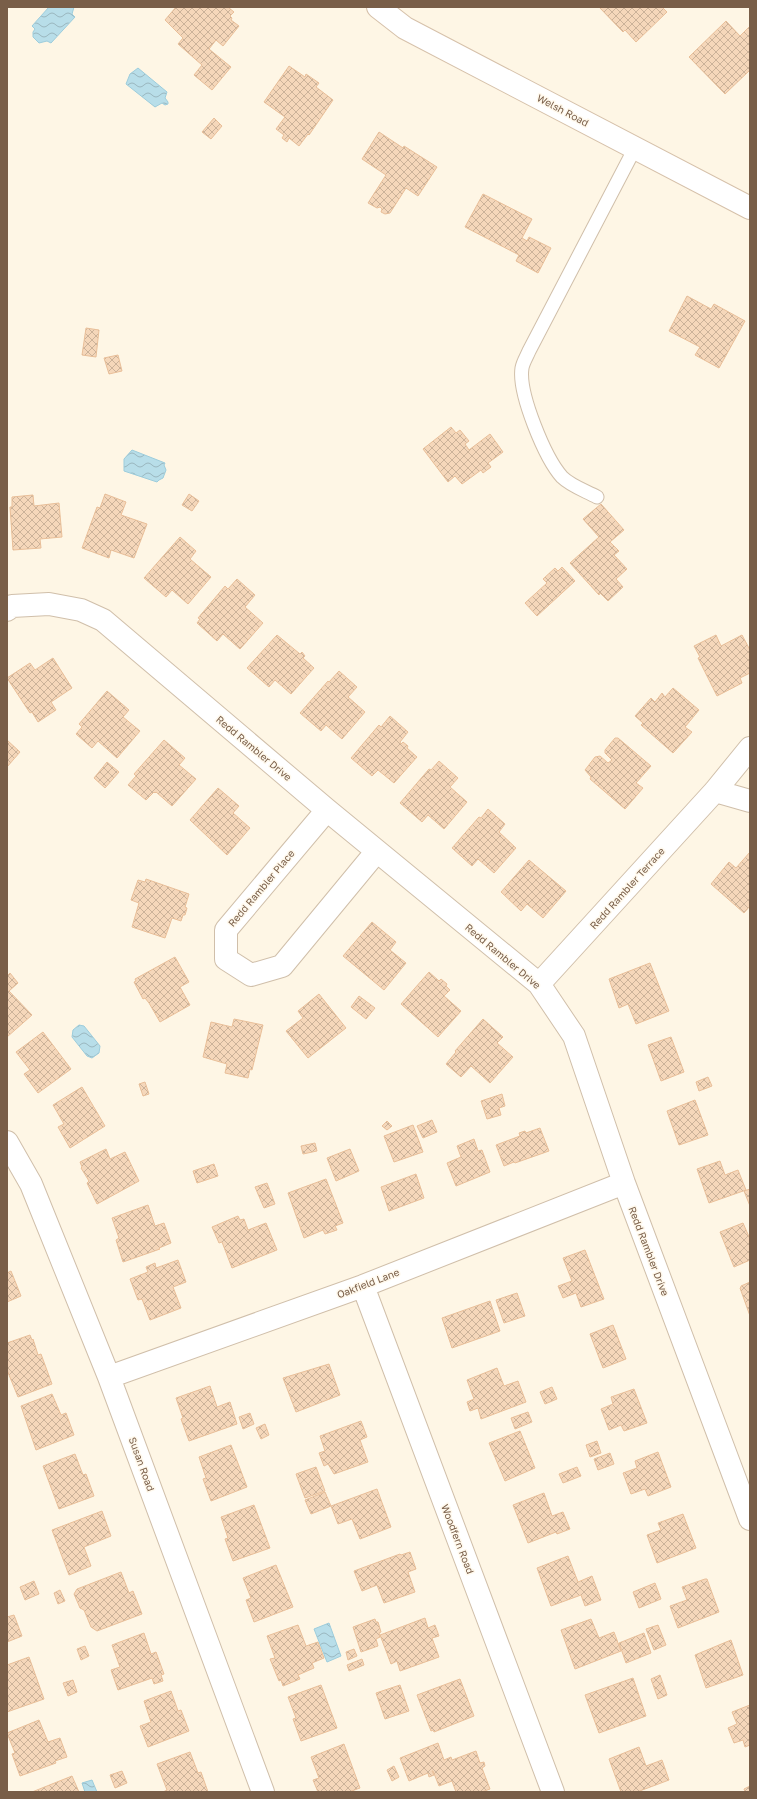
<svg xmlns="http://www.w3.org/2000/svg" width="757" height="1799" font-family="'Golos Text',sans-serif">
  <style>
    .water { fill: url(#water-waves); stroke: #9dcddc }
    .building { fill: url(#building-cross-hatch); stroke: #e9bf99 }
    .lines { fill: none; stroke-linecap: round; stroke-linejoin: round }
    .service-casing { stroke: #d0bfaa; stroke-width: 15 }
    .minor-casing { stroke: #d0bfaa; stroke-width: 24 }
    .secondary-casing { stroke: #d6c1aa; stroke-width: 24 }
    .service { stroke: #fff; stroke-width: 13 }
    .minor { stroke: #fff; stroke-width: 22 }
    .secondary { stroke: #fff; stroke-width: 22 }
    .labels { text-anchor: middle; stroke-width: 3; stroke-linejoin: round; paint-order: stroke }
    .street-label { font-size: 10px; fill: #795e48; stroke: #fff9ed }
  </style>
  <defs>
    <pattern id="water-waves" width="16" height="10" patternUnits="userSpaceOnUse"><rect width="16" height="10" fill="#b8dee9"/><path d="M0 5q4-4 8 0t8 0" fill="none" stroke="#9ab7bf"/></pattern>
    <pattern id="building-cross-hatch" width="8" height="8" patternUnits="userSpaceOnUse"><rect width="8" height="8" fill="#f5d7ba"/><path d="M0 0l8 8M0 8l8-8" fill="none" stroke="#cbb299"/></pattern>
  </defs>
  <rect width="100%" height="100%" fill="#fef6e5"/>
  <!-- water -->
  <path class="water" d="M49,7H74L72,14L75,17L51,43L47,41L39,43L33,37V32L35,29L32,26Z
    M138,68L167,92L165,98L168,102V104L165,105L162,103L155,107L126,84L130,74Z
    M132,450L165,463L164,465L166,470L163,478L159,480L157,482L124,471V459Z
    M79,1025L84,1026L100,1046L99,1053L92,1058L87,1056L72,1037L73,1030Z
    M329,1623L341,1656L327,1662L314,1629Z
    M92,1780L97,1792H85L82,1783Z"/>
  <!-- building -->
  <path class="building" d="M176,7H228L234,12L230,16L232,18L231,20L239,26L223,46L216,40L209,49L231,67L212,90L194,75L202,65L178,44L183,38L165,20Z
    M599,7H662L667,12L636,42L625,30L623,32Z
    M726,21L740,36L749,27L750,28V70L725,94L689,57Z
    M289,66L305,77L306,74L319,83L316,87L333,100L309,135L308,134L299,146L289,138L287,142L282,138L284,135L276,129L285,117L264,102Z
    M214,118L222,126L211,139L202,132Z
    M379,132L403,148L404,146L437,167L418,196L406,188L390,213L385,214L381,212L382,209L380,207L377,208L368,203L386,175L362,159Z
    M483,194L532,219L522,238L527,241L529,237L551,248L538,273L516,261L519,255L465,227Z
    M687,296L711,309L714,304L745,321L719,368L695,355L700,347L669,331Z
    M86,328L99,330L96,357L82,355Z
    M118,355L122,371L109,374L104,358Z
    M451,427L456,433L460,430L469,441L465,444L469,450L490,434L503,452L488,463L491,467L483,473L481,470L462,484L455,476L448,482L423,449Z
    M105,494L126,502L121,515L147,524L134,558L111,550L109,558L82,548L97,507L100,508Z
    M189,494L199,501L192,511L182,505Z
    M33,495L34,506L59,503L62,537L40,539L41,548L13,550L10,507H12V497Z
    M601,504L624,530L610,542L619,551L614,555L627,569L616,579L623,587L608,601L600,593L599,595L570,563L599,537L583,519Z
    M180,537L196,551L190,559L211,577L188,604L172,590L166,597L144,578Z
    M562,567L575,581L537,616L525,603L547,583L543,579L555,568L558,571Z
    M237,579L255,595L245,607L263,623L240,649L223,634L217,641L197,623L200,619L198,618L225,586L228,589Z
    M277,635L300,654L302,652L305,656L303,658L314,668L291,694L275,680L269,687L247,668Z
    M716,635L721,646L742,635L750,650V673L740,678L742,683L717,696L698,658L700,657L694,646Z
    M53,658L72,688L51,702L56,710L38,722L32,712L30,713L7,678L30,663L35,670Z
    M339,671L357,687L348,697L365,712L342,739L326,725L321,731L300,713L328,681L329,682Z
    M673,688L699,710L685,727L692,732L673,753L641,725L643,723L635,716L651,698L655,702L662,693L665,697Z
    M107,691L129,710L123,717L140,731L117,758L98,741L92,748L76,734L82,727L79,724Z
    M390,716L408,732L400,742L401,744L403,742L408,746L407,748L417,757L394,783L378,770L372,776L351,758L379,725L381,727Z
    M615,738H618L651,766L636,783L643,788L625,809L590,779L591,777L585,770L595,757L600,756L608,763L612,760L605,753V750Z
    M7,740L20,752L7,767Z
    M164,740L185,758L179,765L196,779L172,806L156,792L155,793L154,792L146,800L128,785L136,776L134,774Z
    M439,761L458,778L450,787L467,802L444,829L428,815L422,822L400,803L429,769L431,770Z
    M107,762L119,772L105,788L94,778Z
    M218,788L239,806L233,813L250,828L227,855L190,820Z
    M488,809L505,824L499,832L516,848L494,873L478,859L472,866L452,848L479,817L481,818Z
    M750,852V906L744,913L711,884L729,862L736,868Z
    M529,860L566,891L543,918L527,904L521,911L501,892Z
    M146,879L189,894L185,907L187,908L185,915H183L181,921L172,918L165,938L132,927L139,903L131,900L138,880L145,882Z
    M372,922L396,942L390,950L406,963L384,990L343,956Z
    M175,957L189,982L180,987L190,1005L160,1022L149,1003L145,998L143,999L134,982L136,981L135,979Z
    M650,963L669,1011L636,1024L628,1004L619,1008L609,979Z
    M429,972L439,981L441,979L447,984L446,986L450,990L444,996L461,1011L438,1037L401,1004Z
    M10,973L18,983L9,991L32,1015L7,1037V976Z
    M319,994L346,1028L308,1058L286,1031L303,1018L298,1011Z
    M359,996L375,1008L366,1019L351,1007Z
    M234,1019L263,1025L252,1070L250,1069L248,1078L225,1073L227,1064L203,1057L211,1022L232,1027Z
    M483,1019L503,1037L497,1043L513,1057L490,1083L471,1066L461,1077L446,1064L456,1052L455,1051Z
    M43,1032L71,1069L38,1093L24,1074L30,1070L16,1052Z
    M671,1037L684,1072L661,1081L648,1045Z
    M708,1077L712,1086L699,1091L696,1082Z
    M145,1082L149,1094L143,1096L139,1084Z
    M82,1087L105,1126L70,1148L58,1127L64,1124L53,1105Z
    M502,1094L505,1106L499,1108L501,1115L487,1119L481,1101Z
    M695,1100L708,1135L679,1145L667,1111Z
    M432,1120L437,1132L423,1138L417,1126Z
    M387,1121L392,1126L387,1130L382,1126Z
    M413,1125L423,1152L394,1162L384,1136Z
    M540,1128L549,1151L515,1163L514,1162L504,1166L496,1145L520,1136L519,1133L525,1131L526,1133Z
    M474,1139L478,1151L482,1150L490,1172L456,1186L447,1163L461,1157L457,1146Z
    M315,1143L317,1151L303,1154L301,1146Z
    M106,1149L110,1159L125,1152L139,1181L97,1204L87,1183L89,1181L81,1168L82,1167L80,1162Z
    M350,1149L359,1171L336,1181L327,1158Z
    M720,1161L725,1175L738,1170L746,1190L709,1203L697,1169Z
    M214,1164L218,1176L197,1183L193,1171Z
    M416,1174L424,1198L389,1211L381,1187Z
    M326,1179L343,1223L335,1226L337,1230L325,1234L323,1230L304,1238L288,1193Z
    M267,1183L275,1204L264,1208L255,1187Z
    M750,1189V1206L744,1191Z
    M148,1205L155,1226L164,1223L171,1243L159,1248L160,1249L123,1262L116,1240L119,1238L112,1218Z
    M238,1216L240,1220L244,1219L248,1230L266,1223L277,1250L232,1268L222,1242L219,1243L212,1227Z
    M743,1223L750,1239V1260L734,1267L720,1232Z
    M585,1250L604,1299L581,1307L576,1293L563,1298L558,1286L572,1281L563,1258Z
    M178,1260L186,1282L173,1287L181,1308L150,1320L142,1299L138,1300L130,1279L148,1272L146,1267L155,1263L156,1268Z
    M11,1271L21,1296L7,1302V1273Z
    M750,1282V1316L740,1288L741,1287V1286Z
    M517,1293L525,1316L504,1323L496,1300Z
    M490,1301L500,1331L452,1348L442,1318Z
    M613,1325L626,1359L603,1368L590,1334Z
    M30,1335L32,1340L33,1339L38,1355L41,1354L52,1384L18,1397L7,1370V1343Z
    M329,1364L340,1395L296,1412L283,1378Z
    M497,1368L504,1386L518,1381L526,1402L481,1419L478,1408L470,1411L467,1402L474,1399L467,1380Z
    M210,1386L217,1407L230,1402L237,1424L189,1441L181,1419L183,1418L176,1398Z
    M552,1387L557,1399L545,1404L540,1392Z
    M634,1389L647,1423L624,1431L621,1425L609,1430L601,1409L613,1404L611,1397Z
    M52,1394L61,1415L66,1413L74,1435L36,1450L21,1406Z
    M528,1412L532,1422L515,1429L511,1418Z
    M250,1413L254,1424L243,1429L239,1417Z
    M361,1421L367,1437L360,1440L368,1462L334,1474L328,1464L324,1466L319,1453L325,1451L320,1436Z
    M265,1424L269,1435L261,1439L256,1428Z
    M520,1431L535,1468L505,1481L489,1443Z
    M597,1441L601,1453L590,1457L586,1445Z
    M231,1445L247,1487L211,1501L203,1479L206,1478L199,1457Z
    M658,1452L671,1487L648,1496L645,1489L631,1494L623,1473L637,1468L635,1461Z
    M610,1453L614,1464L598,1470L594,1459Z
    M75,1454L83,1475L86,1474L94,1496L59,1509L43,1466Z
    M316,1467L325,1491L305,1498L296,1474Z
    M577,1467L581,1476L563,1483L559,1474Z
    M377,1489L391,1527L360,1539L352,1519L338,1524L331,1506Z
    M325,1492L331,1506L311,1514L305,1500Z
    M544,1493L552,1516L563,1512L570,1529L557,1534L556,1532L528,1543L513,1505Z
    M254,1505L270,1548L233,1561L225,1539L228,1538L221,1517Z
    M102,1511L111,1536L84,1547L91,1566L69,1575L52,1530Z
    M683,1514L696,1548L657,1563L647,1535L661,1530L658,1523Z
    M410,1552L416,1569L408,1572L415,1592L384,1603L377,1585L362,1591L354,1571L400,1554L401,1555Z
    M568,1556L578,1582L592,1576L601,1600L585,1606L581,1595L551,1606L537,1568Z
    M276,1565L293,1607L254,1622L246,1600L251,1598L243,1578Z
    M121,1572L129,1593L133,1591L142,1614L97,1631L91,1627L84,1610L80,1608L74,1594L77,1589Z
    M705,1579H707L719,1612L678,1628L670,1606L687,1600L682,1587Z
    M34,1581L39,1594L25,1600L20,1587Z
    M655,1583L661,1599L639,1608L633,1592Z
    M60,1590L65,1601L58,1604L54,1593Z
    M14,1615L22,1636L7,1642V1617Z
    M425,1618L428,1628L435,1625L439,1636L432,1638L439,1657L400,1671L397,1661L391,1664L380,1635Z
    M375,1619L376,1622H378L381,1632L379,1633L380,1637L376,1639L378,1646L361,1652L353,1627Z
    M591,1619L599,1638L614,1632L621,1651L575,1669L561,1630Z
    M298,1625L306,1646L318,1642L324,1658L312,1663L314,1668L298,1675L300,1679L283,1686L281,1680L279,1681L270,1659L275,1658L267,1636Z
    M658,1625L666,1645L654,1650L646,1629Z
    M144,1633L151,1654L156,1652L164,1674L161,1675L163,1681L154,1684L152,1678L118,1690L111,1670L120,1667L112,1645Z
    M644,1633L651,1653L626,1663L619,1643Z
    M731,1640L743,1675L706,1688L695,1655Z
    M85,1646L89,1656L81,1660L77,1649Z
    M354,1649L357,1656L348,1660L346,1652Z
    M29,1657L44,1699L7,1712V1665Z
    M362,1659L364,1665L349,1671L347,1665Z
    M660,1675L667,1695L658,1699L651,1679Z
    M633,1678L646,1716L599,1733L585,1695Z
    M460,1679L474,1716L434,1732L433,1730L431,1731L417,1695Z
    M73,1680L77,1692L68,1696L63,1683Z
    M321,1685L337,1728L301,1741L293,1719L296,1718L288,1697Z
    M400,1685L409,1711L385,1719L376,1693Z
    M171,1691L178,1711L181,1710L189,1731L148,1747L140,1726L151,1722L144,1701Z
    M750,1705V1745L745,1747L743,1740L734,1743L728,1728L737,1724L732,1712Z
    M39,1720L48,1742L60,1738L67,1757L55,1761L56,1763L20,1776L12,1754L15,1753L7,1733Z
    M438,1743L444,1760L451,1757L452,1760L476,1751L480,1763L484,1762L485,1766L482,1768L490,1789L482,1792H456L452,1781L439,1786L433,1771H432L434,1775L429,1777L428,1773L409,1781L400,1758Z
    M344,1744L360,1788L349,1792H318L313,1780L319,1778L311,1757Z
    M639,1747L646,1766L662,1760L669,1780L637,1792H621L609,1759Z
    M190,1752L198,1773L201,1772L208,1792H163L167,1790L157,1764Z
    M394,1766L399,1777L392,1781L387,1770Z
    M122,1771L127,1783L115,1788L110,1775Z
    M72,1776L79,1792H32Z
    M750,1786V1792H745L744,1789Z"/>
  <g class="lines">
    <!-- service casing -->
    <g class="service-casing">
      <path id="service" d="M597,497C586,491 571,486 562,477C545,458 518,393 522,368C523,362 527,356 529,351L635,148"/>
    </g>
    <!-- minor casing -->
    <g class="minor-casing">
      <path id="minor" d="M7,610L12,606L49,604L81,610L103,620L327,810L539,984L574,1036L624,1183L750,1519
        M715,791L750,801
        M327,810L226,930V959L251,975L282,966L377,851
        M539,984L715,791L750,748
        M7,1142L31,1184L109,1377L263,1792
        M363,1286L553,1792
        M109,1377L363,1286L624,1183"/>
    </g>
    <!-- secondary casing -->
    <g class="secondary-casing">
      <path id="secondary" d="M378,7L405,28L750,208"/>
    </g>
    <!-- service -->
    <use href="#service" class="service"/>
    <!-- minor -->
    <use href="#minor" class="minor"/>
    <!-- secondary -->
    <use href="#secondary" class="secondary"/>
  </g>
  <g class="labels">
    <!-- street labels -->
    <g class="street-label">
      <text transform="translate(563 110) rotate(28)" y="4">Welsh Road</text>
      <text transform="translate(254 748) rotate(40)" y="4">Redd Rambler Drive</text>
      <text transform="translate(261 888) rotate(-50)" y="4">Redd Rambler Place</text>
      <text transform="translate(627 888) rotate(-48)" y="4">Redd Rambler Terrace</text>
      <text transform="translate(503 956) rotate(40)" y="4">Redd Rambler Drive</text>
      <text transform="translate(649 1251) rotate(69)" y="4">Redd Rambler Drive</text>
      <text transform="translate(368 1283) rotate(-21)" y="4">Oakfield Lane</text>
      <text transform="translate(142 1464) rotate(70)" y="4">Susan Road</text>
      <text transform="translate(458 1539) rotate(69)" y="4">Woodfern Road</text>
    </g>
  </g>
  <!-- border -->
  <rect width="757" height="1799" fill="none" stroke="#795e48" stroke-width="16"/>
</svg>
